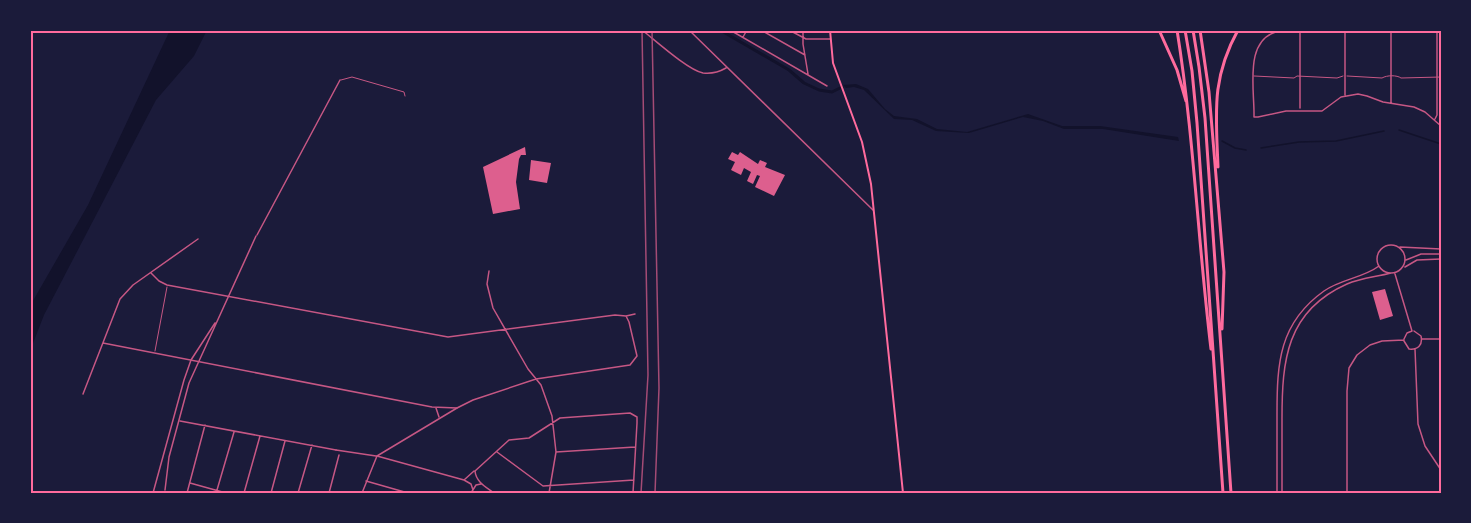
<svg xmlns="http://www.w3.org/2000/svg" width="1471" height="523" font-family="'PT Serif',serif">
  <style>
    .water { fill: #12122b }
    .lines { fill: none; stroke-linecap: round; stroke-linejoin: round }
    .stream { stroke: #12122b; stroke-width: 1.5 }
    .canal { stroke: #12122b; stroke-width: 3 }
    .building { fill: #dd5f8e }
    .service { stroke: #c65784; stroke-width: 1 }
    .pedestrian { stroke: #c65784; stroke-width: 1 }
    .minor { stroke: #c65784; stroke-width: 1.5 }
    .tertiary { stroke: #c65784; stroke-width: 1.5 }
    .secondary { stroke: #ff6b9d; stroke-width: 2 }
    .primary { stroke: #ff6b9d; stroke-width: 2 }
    .motorway { stroke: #ff6b9d; stroke-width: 3 }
    .rail { stroke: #a44b75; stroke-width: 1.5 }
    .neatline { fill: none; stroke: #ff6b9d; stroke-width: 2 }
  </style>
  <rect width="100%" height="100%" fill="#1b1b3a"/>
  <!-- water -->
  <path class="water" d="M170,30H207L194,56L156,100L44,315L30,351V306L88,205Z
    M856,84L868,89L885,109L894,116L917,119L937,129L967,132L1028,114L1062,126H1100L1178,137L1179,141L1103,129H1064L1043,121L1023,117L969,133L936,131L912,120L894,119L864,90L854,87L846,88L843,85Z"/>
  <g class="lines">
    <!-- stream -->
    <path class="stream" d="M1399,130L1441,144
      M1222,141L1235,148L1246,150
      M1261,148L1299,142L1336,141L1384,131"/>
    <!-- canal -->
    <path class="canal" d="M720,30L789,70L804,83L819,90L832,92L842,87"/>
  </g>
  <!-- building -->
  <path class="building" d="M525,147L526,155H521L519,159L516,182L520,209L493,214L483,167Z
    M732,152L738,155L740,152L758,164L760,160L767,163L765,167L785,175L774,196L755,187L760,176L757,175L753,184L747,181L751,172L744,168L741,175L731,170L735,162L728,159Z
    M531,160L551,163L547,183L529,180Z
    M1385,289L1393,316L1380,320L1372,292Z"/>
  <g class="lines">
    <!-- service -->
    <path class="service" d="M341,80L352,77L404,92L405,96
      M155,351L167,287"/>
    <!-- pedestrian -->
    <path class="pedestrian" d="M1254,76L1294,78L1297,76L1337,78L1343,76
      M1347,76L1382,78C1387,75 1397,75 1401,78L1441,77"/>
    <!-- minor -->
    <path class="minor" d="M642,30C656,41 688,70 703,73C711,74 719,72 726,68
      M689,30L873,210
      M730,30L827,86
      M761,30L805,55
      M789,30L806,39H830
      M803,30V44L808,74
      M1441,32L1281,31C1244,36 1254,86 1254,113V117H1258L1286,111H1322L1341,97L1358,94L1367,96L1383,102L1414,107L1425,112L1441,126
      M1391,33V103
      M743,37L747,30
      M1345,95V30
      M1300,108V32
      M1435,119L1437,115V30
      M257,235L340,80
      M1377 259a14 14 0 1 1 28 0a14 14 0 1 1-28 0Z
      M1400,247L1441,249
      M1406,260L1421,254H1441
      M1405,267L1417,260L1441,259
      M489,271L487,284L493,308L528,369L541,385L552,416L556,452L549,493
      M151,273L159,281L167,285L448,337L615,315L626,316L635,314
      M1395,274L1412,331
      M1404,339L1407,333L1412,331
      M1422,339H1441
      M1404,341L1409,349C1418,350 1423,345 1421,336L1414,331
      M103,343L432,407L457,408L473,400L536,379L630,365L637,356L629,322L626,316
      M1415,349L1418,424L1425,446L1441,470
      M83,394L120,299L133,285L198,239
      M436,408L439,417
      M180,421L336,450
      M497,452L543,486L634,480
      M556,452L635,447
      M377,456L464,480L471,484L473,490
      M464,480L474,471
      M366,481L408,493
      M190,483L226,493
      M217,490L234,432
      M187,493L205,425
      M244,493L260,436
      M271,493L285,441
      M298,493L312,445
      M471,493L476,485L481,484
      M494,493C486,487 476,482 475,471L509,440L529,438L560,418L630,413L637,417V423L633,493
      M1277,493C1277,467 1277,440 1277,414C1277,363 1279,323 1324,291C1341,279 1363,278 1379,266
      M1282,493C1282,468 1282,444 1282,419C1282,361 1286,311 1347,284C1361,278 1376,277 1391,273
      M1347,493V391L1349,368L1357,355L1370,345L1382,341L1404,340"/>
    <!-- tertiary -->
    <path class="tertiary" d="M336,450L376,456
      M165,490L169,457L189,383L256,236
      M153,493L184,380L191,360L215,323
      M329,493L339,455
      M362,493L377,456L457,408"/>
    <!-- secondary -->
    <path class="secondary" d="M830,30L833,63L862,142L871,184L903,493"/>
    <!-- primary -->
    <path class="primary" d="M164,492L165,493"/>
    <!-- motorway -->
    <path class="motorway" d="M1159,30L1177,70L1186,101
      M1177,30C1194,136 1198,243 1211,349
      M1185,30L1192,71L1197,123L1223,493
      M1193,30L1199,67L1205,118L1231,493
      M1200,30L1209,92L1224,272L1222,329
      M1218,167C1216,113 1211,79 1238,30"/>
    <!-- rail -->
    <path class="rail" d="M652,30L659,388L655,493
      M641,493L648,375L642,30"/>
  </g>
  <!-- border -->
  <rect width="1471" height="523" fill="none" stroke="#1b1b3a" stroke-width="63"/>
  <rect x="32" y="32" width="1408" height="460" class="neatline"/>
</svg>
